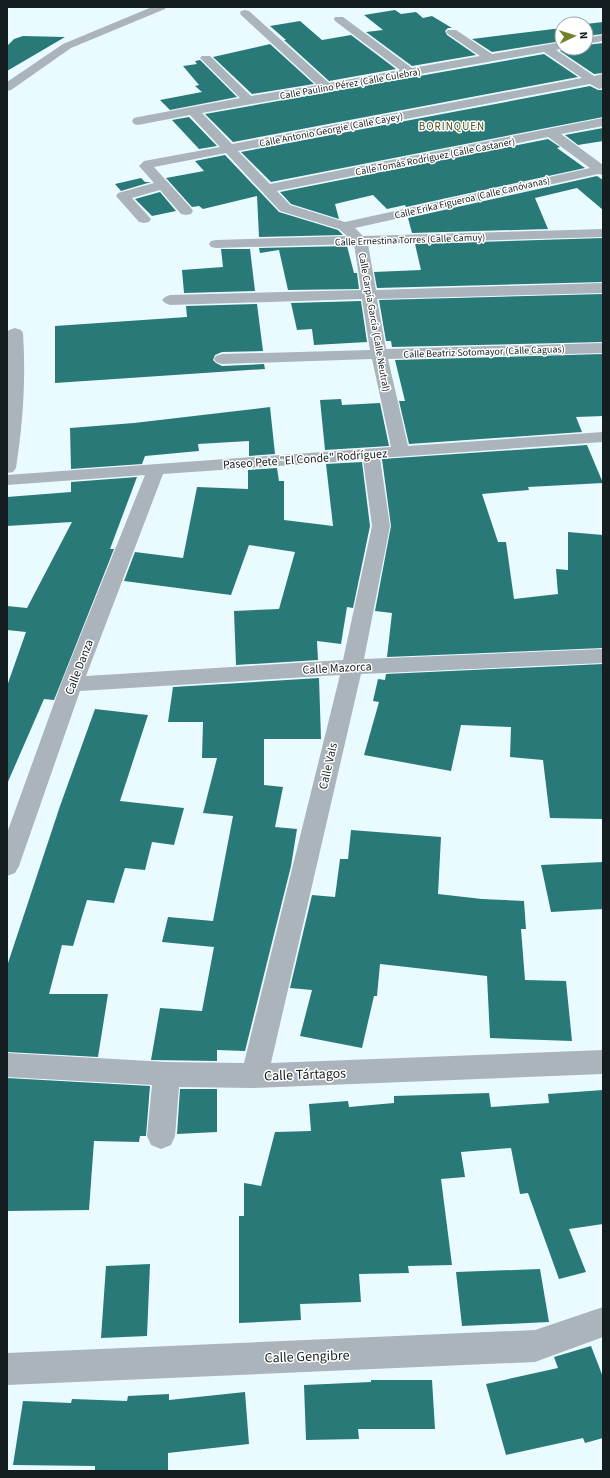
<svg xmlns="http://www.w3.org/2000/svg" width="610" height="1478" font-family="'Source Sans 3',sans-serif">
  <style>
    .building { fill: #2a7979 }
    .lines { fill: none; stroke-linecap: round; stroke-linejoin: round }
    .minor { fill: #abb4ba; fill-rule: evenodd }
    .labels { text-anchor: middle; stroke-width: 3; stroke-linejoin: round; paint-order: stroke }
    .far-street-label { font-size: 10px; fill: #141e20; stroke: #fff }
    .far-neighbourhood-label { font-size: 11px; letter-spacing: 1px; fill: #4a5118; stroke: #fff }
    .street-label { font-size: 12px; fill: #141e20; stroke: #fff }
    .near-street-label { font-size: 14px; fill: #141e20; stroke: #fff }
  </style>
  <rect width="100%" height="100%" fill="#eafbff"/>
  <!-- building -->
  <path class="building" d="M395,10L401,14L416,12L423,18L432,16L452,28H448L445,31L447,35L476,55L412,66L366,32L383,30L364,15Z
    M300,21L322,40L351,35L396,69L329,81L284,40H286L270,26Z
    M603,22V34L586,36V24Z
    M562,28V41L492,52L472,39Z
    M23,36L65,37L7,71V46L14,39Z
    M603,43V73L594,74L560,51L565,48H586V45Z
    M270,44L314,84L252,94L213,57Z
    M544,54L578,77L233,142L205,114Z
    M200,60L237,97L170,110L160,100L202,92L195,86L199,85L183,66L197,64L195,61Z
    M590,86L598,90H603V117L271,182L241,152Z
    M189,117L217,146L199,149L172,120Z
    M603,128V141L578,145L565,135Z
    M548,139L560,147L557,148L585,168L406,207L405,205L387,209L373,195L335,204L339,219L291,204L280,192Z
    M225,155L279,212L338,230L343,235L259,237L257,196L203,209L199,206L192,207L166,178L204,171L195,161Z
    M597,176L603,180V210L577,188L535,198L548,229L412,233L408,218Z
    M141,178L145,182H151L121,191L115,184Z
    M160,192L176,211L152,216L135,199Z
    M603,238V282L377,288L374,272L421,270L415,244Z
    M347,246L354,273H357L359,289L288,290L279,250L260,253L259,248Z
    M221,249H250L255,291L184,293L182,270L223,267Z
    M603,294V342L392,347L391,341H386L379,300Z
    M361,301L367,342L314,345L312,329L297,330L291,303Z
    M257,304L263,351L222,352L215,355L213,360L216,363L222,366L264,364L265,369L55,383V326L187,317L186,306Z
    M603,354V416L576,417L582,432L409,444L399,401H405L395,360Z
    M341,399L342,405L380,403L389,446L325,450L320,400Z
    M270,407L275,454L249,456V441L198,444L199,451L145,456L142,464L71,469L70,428L134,423Z
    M587,445L603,483L528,487L529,490L482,494L498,542H506L514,599L558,594L556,569L568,570V532L603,535V648L387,657L392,613L375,611L391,526L382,459Z
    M362,462L370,526L353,608L347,607L341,644L317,641L318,660L236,665L234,611L279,609L295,552L249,545L231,595L124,581L135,552L183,558L197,487L248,489V470L277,468L279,481H284V520L333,526L326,464Z
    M137,477L110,549H114L54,700L44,699L7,784V686L26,632L7,630V606L27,608L72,522L7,526V497L71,492V482Z
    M603,664V819L550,818L543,760L510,757L511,727L461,725L451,771L364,755L379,702L373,701L378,679L385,680L386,674Z
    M319,678L321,739H264V785L283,787L275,827L297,829L291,866L245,1051L217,1050V1061L151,1060L160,1008L202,1011L214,947L162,942L168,917L213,921L233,816L203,813L217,758H202L203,722H168L173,687Z
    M95,709L148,715L120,801L184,808L174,845L152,842L145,870L125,868L114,903L87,900L73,946L62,945L49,994H108L98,1057L7,1052V966L60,806Z
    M351,830L441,837L438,894L482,899L524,901L526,929H521L525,980L566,981L572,1041L490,1038L487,976L380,964L377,996H374L362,1048L300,1036L312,990L290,988L312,895L335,897L340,859H348Z
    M603,862V909L551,912L541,865Z
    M7,1078L150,1086L146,1136H140L139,1142L94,1141L89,1210L7,1211Z
    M180,1089H217V1132L177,1134Z
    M603,1090V1224L569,1229L586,1272L559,1279L528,1193L520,1194L511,1148L461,1152L465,1177L441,1179L452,1265L408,1266L409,1273L359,1274L361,1302L300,1304L301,1320L239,1323V1216H244V1183L261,1186L275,1132L311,1131L309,1104L348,1101L349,1107L394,1103V1096L489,1093L491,1107L549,1103L548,1094Z
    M150,1264L147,1336L101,1338L106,1266Z
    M540,1269L549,1322L462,1326L456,1272Z
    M591,1346L603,1377V1438L585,1443L583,1438L506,1455L486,1384L558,1368L554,1357Z
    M371,1380H432L435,1429H358L359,1439L306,1440L304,1385L371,1382Z
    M245,1392L249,1444L168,1453V1471H95V1466L13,1465L23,1401L71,1403L72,1399L127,1401L128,1396L169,1394V1400Z"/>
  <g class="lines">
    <!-- minor -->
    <path class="minor" d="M152,7H166L165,9L71,48L11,90L7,91V82L63,44Z
      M245,10L249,11L329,83L400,70L335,21L334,19L335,17H343L412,68L480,56L448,34L446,32L448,30H456L492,54L562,42V48H564L556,50L594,76L603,74V88L599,89L590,84L238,151L270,184L603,118V126L561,134L603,165V175L598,174L355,228L363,236L603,229V237L368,244L376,290L603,283V293L377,299L386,349L603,343V353L388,359L408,446L603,432V442L380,458L390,526L364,659L603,649V663L361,674L271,1063L603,1050V1074L254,1088L179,1087L175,1136L171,1145L161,1149L151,1145L147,1136L152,1085L7,1077V1053L167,1062L244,1063L340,675L80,691L19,866L15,873L7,876V833L61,684L145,475L7,485V475L391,447L372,359L222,364L216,362L214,359L216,356L222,354L370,350L362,299L170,305L165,303L162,300L165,297L170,295L361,290L354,244L216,248L211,247L209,244L211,241L216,240L347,236L339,229L280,211L226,153L154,167L191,208L193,211L191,214L186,215L181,214L160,190L132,198L151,219L149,222L144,223L139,222L116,196L118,193L154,183L139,166L144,161L220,147L190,115L138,125L134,124L132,121L134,118L138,117L240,98L200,58L202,56H210L251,96L317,85L241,15L240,13L241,11ZM544,52L582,78L232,144L202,113ZM548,137L590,168L345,222L290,205L277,191ZM363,460L372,526L343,660L86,676L163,474Z
      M603,35V41L586,44V38Z
      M15,328L21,330L23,333C26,379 23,423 16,468L13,472L7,473L8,367L7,333L9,330Z
      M603,1307V1337L535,1362L7,1385V1353L535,1330Z"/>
  </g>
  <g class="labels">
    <!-- far-street labels -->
    <g class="far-street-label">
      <text transform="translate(350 83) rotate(-10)" y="4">Calle Paulino Pérez (Calle Culebra)</text>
      <text transform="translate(331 129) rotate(-11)" y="4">Calle Antonio Georgie (Calle Cayey)</text>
      <text transform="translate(435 156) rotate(-11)" y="4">Calle Tomás Rodríguez (Calle Castaner)</text>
      <text transform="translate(472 197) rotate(-13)" y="4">Calle Erika Figueroa (Calle Canóvanas)</text>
      <text transform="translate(410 239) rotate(-2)" y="4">Calle Ernestina Torres (Calle Camuy)</text>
      <text transform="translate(375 322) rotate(80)" y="4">Calle Carpía García (Calle Neutral)</text>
      <text transform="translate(484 351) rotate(-2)" y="4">Calle Beatriz Sotomayor (Calle Caguas)</text>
    </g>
    <!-- far-neighbourhood labels -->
    <g class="far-neighbourhood-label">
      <text x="452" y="130">BORINQUEN</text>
    </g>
    <!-- street labels -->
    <g class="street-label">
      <text transform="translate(305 459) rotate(-4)" y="4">Paseo Pete "El Conde" Rodríguez</text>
      <text transform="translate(79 667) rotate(-69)" y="4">Calle Danza</text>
      <text transform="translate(337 668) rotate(-3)" y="4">Calle Mazorca</text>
      <text transform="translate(328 766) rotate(-77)" y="4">Calle Vals</text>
    </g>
    <!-- near-street labels -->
    <g class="near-street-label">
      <text transform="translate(305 1074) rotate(-2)" y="5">Calle Tártagos</text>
      <text transform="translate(307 1356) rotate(-2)" y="5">Calle Gengibre</text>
    </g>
  </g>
  <!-- border -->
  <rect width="610" height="1478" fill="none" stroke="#141e20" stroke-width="16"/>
  <!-- north arrow -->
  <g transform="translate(574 36) rotate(86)"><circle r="19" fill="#ffffff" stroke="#a1a5a6"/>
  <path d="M0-3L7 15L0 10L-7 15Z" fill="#75802d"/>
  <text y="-6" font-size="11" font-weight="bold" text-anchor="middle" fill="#141e20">N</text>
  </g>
</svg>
